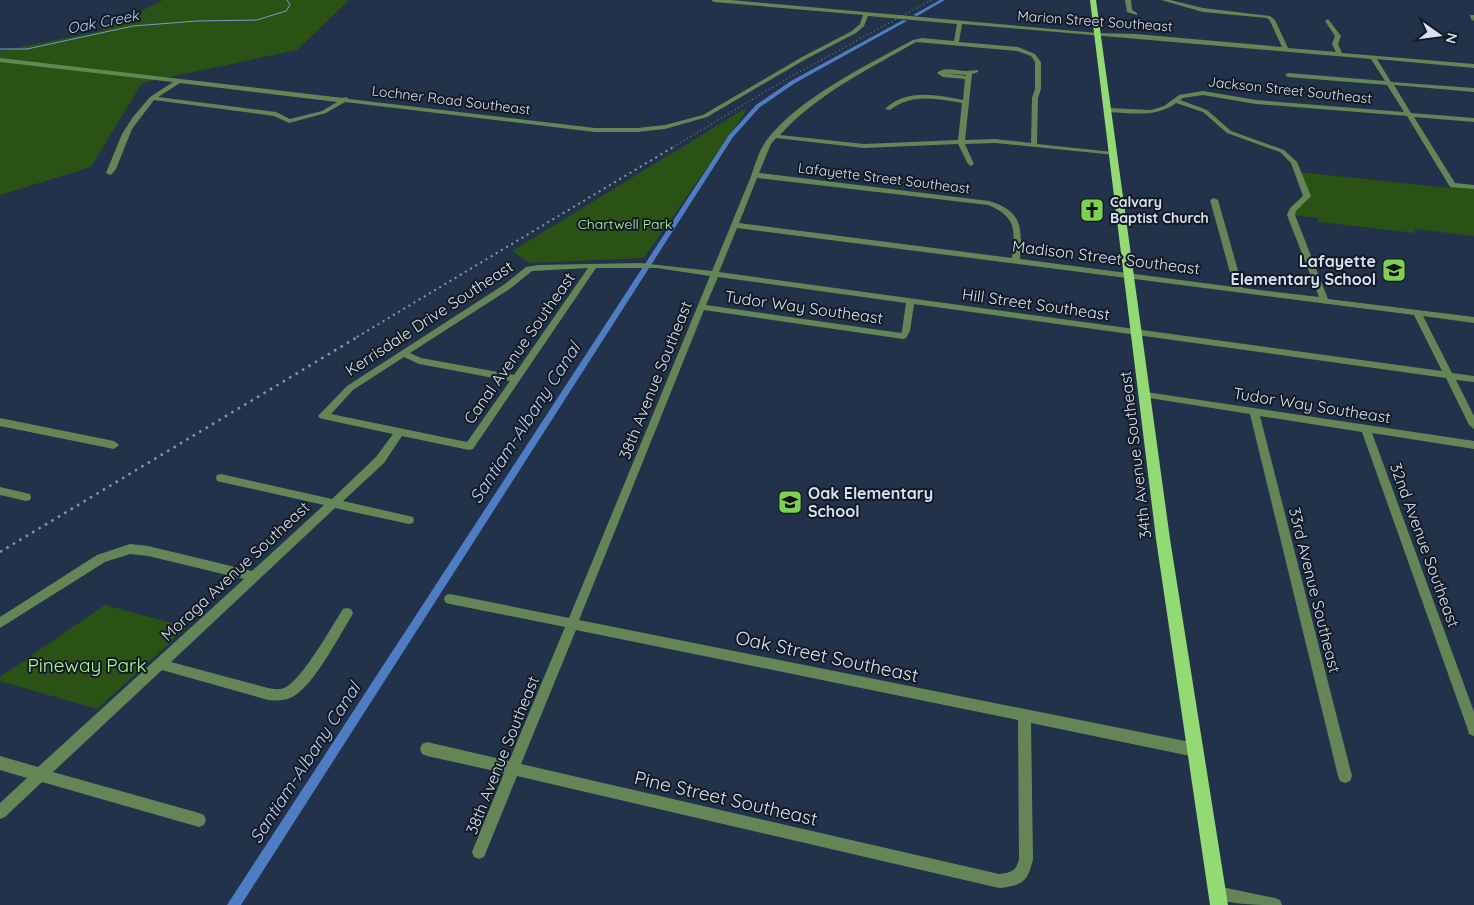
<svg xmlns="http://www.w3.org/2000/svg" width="1474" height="905" font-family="Quicksand,sans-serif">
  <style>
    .green { fill: #2a5215 }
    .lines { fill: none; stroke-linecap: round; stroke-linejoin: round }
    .stream { stroke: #779bd1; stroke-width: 1 }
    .canal { fill: #4e7dc3; fill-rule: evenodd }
    .minor { fill: #648656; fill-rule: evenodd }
    .major { fill: #94da74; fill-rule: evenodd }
    .rail-far2 { stroke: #8996a9; stroke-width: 1; stroke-dasharray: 1 3; stroke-linecap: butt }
    .rail-far1 { stroke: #8996a9; stroke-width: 2; stroke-dasharray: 2 4; stroke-linecap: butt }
    .rail { stroke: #8996a9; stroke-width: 2.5; stroke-dasharray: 2.5 5; stroke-linecap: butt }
    .labels { text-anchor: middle; stroke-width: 4; stroke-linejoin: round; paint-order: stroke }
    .far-street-label { font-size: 14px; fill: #d7e1f1; stroke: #131a25 }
    .far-poi-label { font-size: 14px; font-weight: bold; fill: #d7e1f1; stroke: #131a25; text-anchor: start }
    .far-park-label { font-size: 14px; fill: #b2f893; stroke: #131a25 }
    .far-water-label { font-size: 15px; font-style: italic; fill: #b7d1f6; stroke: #131a25 }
    .street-label { font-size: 16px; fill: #d7e1f1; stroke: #131a25 }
    .poi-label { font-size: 16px; font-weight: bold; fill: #d7e1f1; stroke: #131a25; text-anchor: end }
    .water-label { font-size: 18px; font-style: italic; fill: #b7d1f6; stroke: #131a25 }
    .near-street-label { font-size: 19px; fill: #d7e1f1; stroke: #131a25 }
    .near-park-label { font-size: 19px; fill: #b2f893; stroke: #131a25 }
  </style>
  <rect width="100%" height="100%" fill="#22324a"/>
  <!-- green -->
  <path class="green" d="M163,0H349L297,50L142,83L91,167L0,195V51L101,31Z
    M746,108L745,113L644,258L530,263L512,251Z
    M1298,172L1449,188L1453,185L1474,187V236L1414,229L1416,233L1319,222L1317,218L1291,215L1307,196Z
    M105,605L187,627L97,709L0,681V677Z"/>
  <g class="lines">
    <!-- stream -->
    <path class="stream" d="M0,49H27L133,26L197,21L257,20L286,11L290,5L287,0"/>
    <!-- canal -->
    <path class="canal" d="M940,0H945L917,16L913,15Z
      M903,20L907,21L795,83L760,107L733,137L241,905H227L729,135L756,105L791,81Z"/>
    <!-- minor -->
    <path class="minor" d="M711,0H731L1098,33L1136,34L1282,47L1270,21L1267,18L1203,12L1161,0H1170L1203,8L1270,16L1275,20L1288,48L1336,52L1332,44L1335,36L1325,21L1328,19L1341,36L1338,44L1342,53L1474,64V68L1377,59L1391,82L1474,88V92L1394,85L1411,113L1474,118V122L1414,117L1455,183L1474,185V189L1450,187L1407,116L1256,104L1203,95L1183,98L1180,100L1207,110L1231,131L1284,150L1297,162L1311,196L1296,211L1295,215L1328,299L1474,317V323L1423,316L1452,373L1474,376V382L1456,380L1474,416V429L1469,425L1446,378L914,304L910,331L906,338L903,339L704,310L579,620L1195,743L1200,745L1202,750L1200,755L1195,757L1031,723L1033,859C1028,882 1022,886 999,888L517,776L484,857L479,859L474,857L472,852L504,773L427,756L422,754L420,749L422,744L427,742L509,761L565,627L450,604L446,603L444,599L446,595L450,594L569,618L710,276L657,268H596L473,449L469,450L402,436L384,463L343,501L409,516L413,517L414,520L413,523L409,524L335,508L171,662L268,688C273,689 279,690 284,688C301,682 332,626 343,609L347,608L351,609L353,613L351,617C338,638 315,683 294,696C286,701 277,701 268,700L162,670L53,772L199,813L204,815L206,820L204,825L199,827L42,782L5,817L0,819V803L27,778L0,770V756L38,767L244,579L148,556L130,554L105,562L0,628V617L97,555L130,544L148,546L252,571L324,505L221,482L217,481L216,478L217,475L221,474L332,499L376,457L393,434L323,419L320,418L318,416L320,414L347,386L505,284L526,267L538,265L640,263L712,271C725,240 737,210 750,179C754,169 758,152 766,141C797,99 867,65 913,40L922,38L954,41L957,24L868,16L864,26L856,33L806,59L707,117L665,129L637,132H595L345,102L326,113L289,123L274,116L154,100L132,129L116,169L112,174L110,175L106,173L122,134L133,117L150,97L173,82L0,62V58L343,98L346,97L349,99L595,128H637L665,125L703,115L802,57L852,31L860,24L863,15L714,2ZM962,24L1371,59L1385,81L1288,73L1285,75L1288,77L1387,85L1404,112L1256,100L1203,91L1179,95L1164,106L1151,110L1108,108L1105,110L1108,112C1132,113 1156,118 1176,103L1203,112L1227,133L1280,152L1291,163L1303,196L1290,208L1287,215L1319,297L1243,288L1218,200L1214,198L1210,200L1234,287L1020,259C1022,228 1023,211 989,201L759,173L771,144L776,138L864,148L958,144L968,164L971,166L974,164L965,144L995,143L1115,155V153L1113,152L1037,144L1038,98L1041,89V62L1035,54L1018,47L959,42ZM916,42L1017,51L1031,56L1035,62V89L1032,98L1031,143L995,139L965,140L972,74L978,72V70C974,70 970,71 966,71C956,71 944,66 937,73L943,77L965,79L963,100C937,95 906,88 885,109L890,110C912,93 937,99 962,103L958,140L864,144L780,135C817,94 869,69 916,42ZM944,73L966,75V76ZM180,83L337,102L322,111L290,119L276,112L158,97ZM757,178L988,205C1017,217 1015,230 1012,258L739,223ZM737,228L1414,315L1442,371L719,272ZM588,268L514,375L421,358L410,353L511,288L532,271ZM718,277L906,303L902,331L901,333L706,305ZM404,357L419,364L510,381L467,442L331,414L353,390ZM576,630L1018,720L1019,859C1016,872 1011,872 999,874L521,764Z
      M1125,0H1131L1132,10L1137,13V15L1127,12Z
      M1470,15H1474V21L1471,19Z
      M1146,392L1474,441V449L1372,433L1474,712V736L1469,734L1468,730L1362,432L1260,416L1352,776L1350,781L1345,783L1340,781L1338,776L1250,414L1143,397L1141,395Z
      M0,418L114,441L119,445L114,449L0,426Z
      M0,487L26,493L30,494L31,497L30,500L26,501L0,495Z
      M1217,886L1275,898L1280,900L1282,905C1259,905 1234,905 1212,898L1210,893L1212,888Z"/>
    <!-- major -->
    <path class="major" d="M1090,0H1096L1170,539L1228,905H1210L1156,539Z"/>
    <!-- rail-far2 -->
    <path class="rail-far2" d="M673,147L790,77L931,0"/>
    <!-- rail-far1 -->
    <path class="rail-far1" d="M357,337L675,146"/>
    <!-- rail -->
    <path class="rail" d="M0,552L359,336"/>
  </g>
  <!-- icons -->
  <defs>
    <g id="church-square" transform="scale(1.25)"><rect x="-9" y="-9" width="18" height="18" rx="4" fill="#7dd154" stroke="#131a25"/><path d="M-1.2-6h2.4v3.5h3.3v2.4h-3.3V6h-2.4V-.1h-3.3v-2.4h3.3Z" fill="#111"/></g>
    <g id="school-square" transform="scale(1.25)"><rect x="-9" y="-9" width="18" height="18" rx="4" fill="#7dd154" stroke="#131a25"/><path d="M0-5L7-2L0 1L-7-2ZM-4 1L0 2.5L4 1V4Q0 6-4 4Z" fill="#111"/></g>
  </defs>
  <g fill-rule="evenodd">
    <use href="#church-square" x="1092" y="210"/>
    <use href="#school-square" x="1394" y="270"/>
    <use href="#school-square" x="790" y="502"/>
  </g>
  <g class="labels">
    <!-- far-street labels -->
    <g class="far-street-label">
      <text transform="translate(1095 21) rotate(4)" y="5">Marion Street Southeast</text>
      <text transform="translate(1290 90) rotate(6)" y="5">Jackson Street Southeast</text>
      <text transform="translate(451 100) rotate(7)" y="5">Lochner Road Southeast</text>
      <text transform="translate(884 178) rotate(7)" y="5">Lafayette Street Southeast</text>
    </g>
    <!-- far-poi labels -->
    <g class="far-poi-label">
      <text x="1110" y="207">Calvary<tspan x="1110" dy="16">Baptist Church</tspan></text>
    </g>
    <!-- far-park labels -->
    <g class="far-park-label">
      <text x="625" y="229">Chartwell Park</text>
    </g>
    <!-- far-water labels -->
    <g class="far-water-label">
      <text transform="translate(103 22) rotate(-11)" y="5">Oak Creek</text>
    </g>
    <!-- street labels -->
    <g class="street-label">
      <text transform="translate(1106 257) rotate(7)" y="6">Madison Street Southeast</text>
      <text transform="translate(1036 304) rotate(8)" y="6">Hill Street Southeast</text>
      <text transform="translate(804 307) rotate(8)" y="6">Tudor Way Southeast</text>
      <text transform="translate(429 318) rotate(-33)" y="6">Kerrisdale Drive Southeast</text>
      <text transform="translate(519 348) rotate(-55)" y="6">Canal Avenue Southeast</text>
      <text transform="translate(655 380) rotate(-68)" y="6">38th Avenue Southeast</text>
      <text transform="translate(1312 405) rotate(9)" y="6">Tudor Way Southeast</text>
      <text transform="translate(1135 455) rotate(-97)" y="6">34th Avenue Southeast</text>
      <text transform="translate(1425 545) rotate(70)" y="6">32nd Avenue Southeast</text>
      <text transform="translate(235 571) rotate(-43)" y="6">Moraga Avenue Southeast</text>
      <text transform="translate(1315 590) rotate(76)" y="6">33rd Avenue Southeast</text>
      <text transform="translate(502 755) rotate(-68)" y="6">38th Avenue Southeast</text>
    </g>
    <!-- poi labels -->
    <g class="poi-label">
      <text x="1376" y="267">Lafayette<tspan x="1376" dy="18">Elementary School</tspan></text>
      <text x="808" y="499" text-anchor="start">Oak Elementary<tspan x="808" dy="18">School</tspan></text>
    </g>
    <!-- water labels -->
    <g class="water-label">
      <text transform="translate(525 423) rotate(-57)" y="6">Santiam-Albany Canal</text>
      <text transform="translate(305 763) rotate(-57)" y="6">Santiam-Albany Canal</text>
    </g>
    <!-- near-street labels -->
    <g class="near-street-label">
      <text transform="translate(827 656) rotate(12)" y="7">Oak Street Southeast</text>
      <text transform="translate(726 798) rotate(13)" y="7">Pine Street Southeast</text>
    </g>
    <!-- near-park labels -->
    <g class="near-park-label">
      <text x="87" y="672">Pineway Park</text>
    </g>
  </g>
  <!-- north arrow -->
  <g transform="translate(1439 35) rotate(104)" stroke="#131a25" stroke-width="4" paint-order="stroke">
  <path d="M0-4L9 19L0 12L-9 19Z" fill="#d7e1f1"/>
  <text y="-8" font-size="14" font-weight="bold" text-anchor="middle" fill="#d7e1f1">N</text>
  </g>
</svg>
